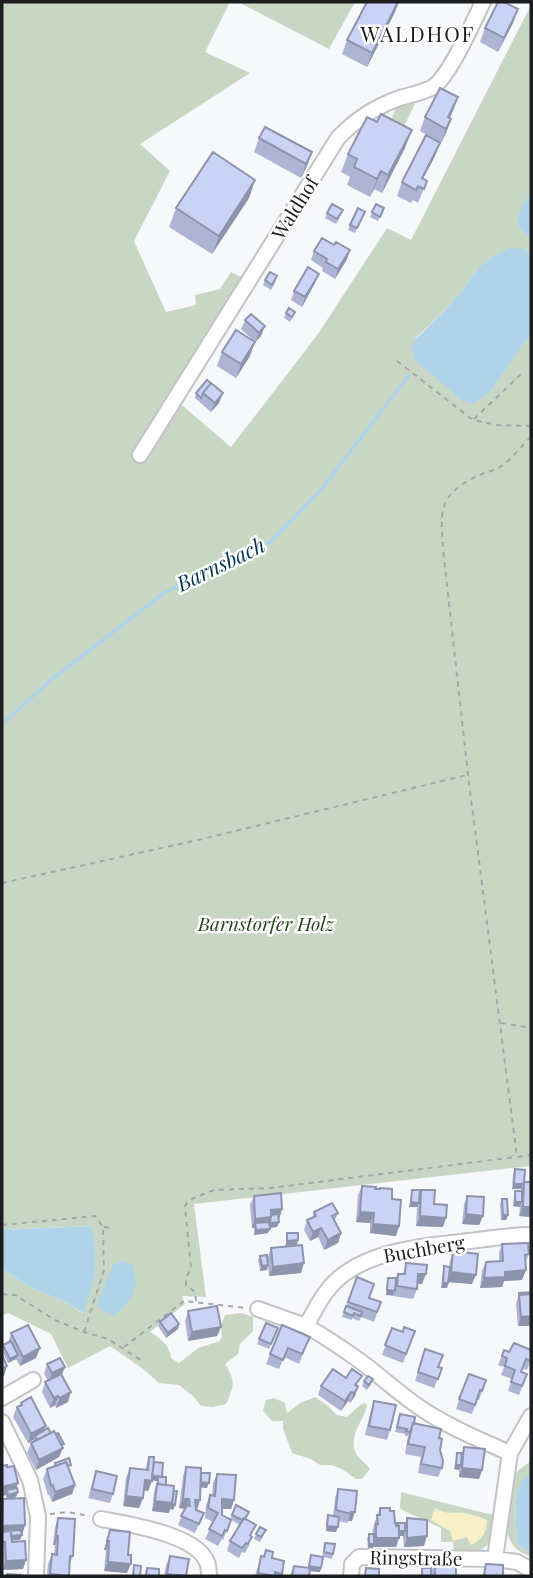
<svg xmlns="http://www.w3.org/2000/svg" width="533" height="1578" font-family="'Playfair Display',serif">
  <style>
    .green { fill: #c8d7c4 }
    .sand { fill: #f9efc9 }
    .water { fill: #afd3e9 }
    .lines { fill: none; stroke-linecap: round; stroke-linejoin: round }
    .stream { stroke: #afd3e9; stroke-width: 3.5 }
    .minor-casing { stroke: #c2c3c7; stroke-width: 18 }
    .path { stroke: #a5a6a8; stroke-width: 2; stroke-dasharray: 5 5; stroke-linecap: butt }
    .minor { stroke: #fff; stroke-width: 14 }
    .wall { fill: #aeb5d4 }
    .shaded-wall { fill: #8d94ac }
    .building { fill: #cad3f6; stroke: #8d94ac; stroke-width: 2 }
    .labels { text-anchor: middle; stroke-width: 5; stroke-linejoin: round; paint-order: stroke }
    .street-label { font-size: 19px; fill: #1c1d1e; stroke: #fff }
    .park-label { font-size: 19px; font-style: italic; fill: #26471d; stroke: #fff }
    .neighbourhood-label { font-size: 21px; letter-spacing: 2px; fill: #1c1d1e; stroke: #fff }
    .water-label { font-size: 21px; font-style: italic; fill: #04354b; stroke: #fff }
  </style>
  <rect width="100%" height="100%" fill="#f7f8fc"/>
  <!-- green -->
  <path class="green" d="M2,2H230L205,52L250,73L140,144L170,171L134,241L166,312L196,305L195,295L220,289L231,272L241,277L277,220L283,223L176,400L231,447L318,334L387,228L411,240L531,5V193L527,197L520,229L531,240V254L525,249L478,269L451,304L415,339L515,356L531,334V1166L194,1204L206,1297L182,1296L185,1304L150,1332C161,1339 170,1345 171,1358L179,1363L198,1348L220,1341L222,1336L221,1325L225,1315L242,1313L253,1317V1331L240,1344L238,1354L225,1364C236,1381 234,1386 226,1404L213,1407L201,1406L193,1396L179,1385L159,1383L143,1369L110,1346L68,1368L51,1334L8,1313L2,1315V1269L34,1289L66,1302L82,1313L87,1296L91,1226L2,1230Z
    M238,2H355L329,49Z
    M409,101L415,104L404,126L392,118C395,108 398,104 409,101Z
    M315,1397L328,1406L337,1415L347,1417L360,1405L365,1403L367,1406C364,1420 349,1434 355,1451C357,1458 365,1462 370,1469L362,1479H356L342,1469L331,1465H320L311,1459L292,1453L283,1429V1421H272L263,1411L266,1400L274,1398L285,1403L287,1413L300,1403Z
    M531,1461V1472C510,1489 516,1517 517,1542L520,1547L531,1552V1557C525,1554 517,1551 513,1545C501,1531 506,1491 515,1475C518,1469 526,1465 531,1461Z
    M401,1492L497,1516C489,1550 490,1551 454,1552L453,1542H441V1528L400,1509Z"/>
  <!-- sand -->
  <path class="sand" d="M435,1508C448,1515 451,1512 464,1513C472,1514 479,1517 487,1520C487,1532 482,1540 471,1545L467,1537L453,1541L450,1531L431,1520Z"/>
  <!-- water -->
  <path class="water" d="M531,193V240L520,229L517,218L527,197Z
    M510,248L525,249L531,254V334L488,394L472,404L463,401L418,363L414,358L411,350L415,340L451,304L478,269L494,256Z
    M92,1226C94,1244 97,1262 94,1279C91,1291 86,1302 83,1313L66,1302L34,1289L2,1269V1230Z
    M122,1261L132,1264C141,1289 132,1300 114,1316L99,1308L97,1304L113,1265Z
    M531,1472V1552L520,1547L517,1542C516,1527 513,1498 520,1485C522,1479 527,1476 531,1472Z"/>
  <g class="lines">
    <!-- stream -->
    <path class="stream" d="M2,724L52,679L164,593L270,542L320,491L409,375"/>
    <!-- minor casing -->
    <g class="minor-casing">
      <path id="minor" d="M140,455L338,138C355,120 373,108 397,99C408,95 423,93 433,87C450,76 473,22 483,2
        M531,1235C513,1235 495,1238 478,1240C434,1245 374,1248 339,1278C324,1291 316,1308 306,1326C324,1336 342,1348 360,1361C383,1378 404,1398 428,1413C454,1429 482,1441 510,1453L531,1416
        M258,1309L306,1326
        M2,1398L33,1380
        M2,1422L30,1480L38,1516L36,1576
        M101,1519C128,1524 193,1534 206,1560C209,1565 209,1571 209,1576
        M495,1559L510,1453
        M351,1576L352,1564L359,1557L495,1559L517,1562L531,1570"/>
    </g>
    <!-- path -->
    <path class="path" d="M397,361L473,420L497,425L531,426
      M474,419L522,373
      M531,437C521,446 511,460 500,467C492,472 482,473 475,477C437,497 441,511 443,549L468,775L517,1157L531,1155
      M2,883L198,840L467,775
      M501,1023L531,1028
      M2,1225L95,1216L103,1227L104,1270L84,1332
      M104,1227L111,1228
      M2,1294L15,1295L55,1320L84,1332L108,1339L142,1361
      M196,1301L195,1292L186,1285V1278L191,1268L185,1206L189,1200L214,1190L270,1188L516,1157
      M124,1347L184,1301L246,1308
      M50,1514L67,1512L90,1516"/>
    <!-- minor -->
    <use href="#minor" class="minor"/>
  </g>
  <!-- wall -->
  <path class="wall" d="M399,2L394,14L367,67L342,54L347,40Z
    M518,9L513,23L498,52L480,42L485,28Z
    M458,97L450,118L451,119L446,133L441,143L420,131L425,117Z
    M259,138L312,152L307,166L301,178L254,152Z
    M405,148L382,193L374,189L370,197L347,185L350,177L341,172L348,154Z
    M435,156L423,179L427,181L418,203L413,200L411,203L397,196L402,182Z
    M255,180L249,198L212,254L169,227L176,208Z
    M384,208L378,221L370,217L372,212Z
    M365,212L355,233L348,230L350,225Z
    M327,213L341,215L336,224L325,218Z
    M314,251L347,259L335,279L322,271L323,268L311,260Z
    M265,280L276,281L271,290L263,285Z
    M315,283L302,307L291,300L294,291Z
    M295,312L290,322L284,318L286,313Z
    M251,314L261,336L255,342L241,329L245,320Z
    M222,352L250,356L236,378L217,366Z
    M207,380L219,403L211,412L195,398L196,393Z
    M515,1169L524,1182L531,1217L519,1216L520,1207L513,1206L514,1196L515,1191H521V1189H512L513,1174Z
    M362,1186L375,1189L392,1199L399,1226L396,1236L370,1233V1223L356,1222L358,1195Z
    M412,1190L420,1194L421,1190L434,1203L443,1227L416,1226L417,1207H409Z
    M254,1196L282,1209L277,1227L270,1228L268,1233L254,1235V1228H252L250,1205Z
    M467,1196L483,1216L479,1225L462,1224L464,1205Z
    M502,1199L508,1215L506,1220H501L500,1204Z
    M314,1212L338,1213L335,1220L341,1233L338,1243L324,1250L318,1237L310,1241L304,1230L307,1220L312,1218Z
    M502,1244L529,1254L525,1263L526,1270L522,1280L504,1281L502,1287L480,1288L482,1271L486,1262L499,1261V1253Z
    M271,1248L301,1273L269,1276L268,1266L267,1270L260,1271L258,1260L260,1256L268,1257Z
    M453,1251L472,1284L449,1282L447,1288H441L443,1271L444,1266L449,1267L450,1261Z
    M406,1263L422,1284L417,1283V1289L413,1299L386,1295L387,1282L388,1278H396L398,1274H403Z
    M357,1277L369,1298L381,1302L374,1322L361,1317L359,1321L352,1318V1320L342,1317Z
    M531,1292L518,1326L516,1304L519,1293Z
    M188,1311L221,1327L217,1336L188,1341L185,1321Z
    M160,1322L179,1324L178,1329L166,1338L158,1326Z
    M266,1323L278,1328L269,1349L257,1344Z
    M392,1328L403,1332L415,1331L403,1363L382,1355Z
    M11,1333L36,1358L20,1366L16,1359L8,1363L2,1351V1348L3,1345L8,1343Z
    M310,1337L299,1364L284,1357L279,1369L266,1364L270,1354Z
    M425,1349L438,1367L442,1368L434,1388L415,1381Z
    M504,1350L531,1359L527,1370L522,1368L521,1372L527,1374L519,1395L508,1391L512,1379L501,1375L504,1367L498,1365Z
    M47,1364L65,1367L62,1375L68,1402L56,1408L55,1405L50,1408L42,1392L45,1382L48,1381L44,1374Z
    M346,1378L359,1385L355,1396L350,1403L348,1401L341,1411L318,1395L321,1386Z
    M486,1380L479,1400H477L472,1414L456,1409L459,1399Z
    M364,1381L371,1384L367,1390L362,1386Z
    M374,1401L390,1430L387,1440L365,1435L371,1410Z
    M21,1403L44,1431L51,1433L64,1444L59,1457L36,1470L27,1453L31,1443L34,1442L33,1440L28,1443L13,1417L17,1407L20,1406Z
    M400,1414L439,1438L442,1468L438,1477L418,1473L421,1457L405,1454L408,1436H405V1434L395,1432Z
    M464,1447L482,1470L479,1479L459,1477V1470L454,1469L457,1453H462Z
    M149,1457L154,1462L166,1485L174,1491L175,1505L173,1510L170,1509L169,1513L152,1511L154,1493L157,1481L152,1480L148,1491L144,1490L143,1498L139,1508L123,1506L126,1478L130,1468L145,1470Z
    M55,1463L70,1470L75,1485L72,1494L52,1502L49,1495H48L43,1479L47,1469L54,1466Z
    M2,1466L7,1467L18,1483L16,1488L18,1492L16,1497L11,1498L25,1525L20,1540H11L26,1560L23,1569L2,1570V1502L3,1499H6V1495L2,1496Z
    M186,1467L201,1473L207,1488L200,1487L196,1510L204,1513L195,1533L178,1525L185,1509L179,1508L183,1476Z
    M96,1471L113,1494L110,1503L88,1498Z
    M217,1474L234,1500L231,1509H222V1515L231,1520L223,1540L222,1539L218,1546L205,1539L213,1522L205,1518L206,1505L210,1495L212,1496L213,1483Z
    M338,1489L357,1491L352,1521H348L347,1523L339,1521L336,1532L326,1531L328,1515L333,1516L335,1498Z
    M380,1508L390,1511L396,1526H397L398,1523H405L407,1518L424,1546L404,1547L403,1536H399L396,1547H373V1549H368L367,1538L369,1534H372L374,1524Z
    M232,1515L246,1520L251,1536L249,1546L245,1553L242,1552L239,1558L227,1551L230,1541L240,1525L230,1519Z
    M58,1518L73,1556L69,1566V1576H47L48,1564L52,1554L54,1555L55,1545H53L55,1527Z
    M110,1530L127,1573L104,1571L106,1550H104Z
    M256,1534L264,1535L260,1542L254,1539Z
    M325,1543L333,1554L332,1559L323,1557L320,1572L310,1571L309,1576H311H290L294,1566L308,1568L311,1555L322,1557Z
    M266,1550L282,1574L281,1576H255L261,1556L263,1557Z
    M170,1556L186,1576H164L166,1565Z
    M435,1563L456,1576H420L422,1568L431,1572Z"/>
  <!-- shaded-wall -->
  <path class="shaded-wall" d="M399,2L394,14L367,67L372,53Z
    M518,9L513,23L498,52L504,38Z
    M458,97L453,111L443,131L448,117Z
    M451,119L446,133L441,143L446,129Z
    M412,130L405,148L382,193L388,175Z
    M440,143L435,156L419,186L422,178Z
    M312,152L307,166L301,178L306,164Z
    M381,171L374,189L370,197L377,179Z
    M255,180L249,198L212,254L219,236Z
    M350,250L347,259L335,279L338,269Z
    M319,274L315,283L302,307L305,297Z
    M265,326L261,336L255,342L259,333Z
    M255,342L250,356L236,378L241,364Z
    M223,393L219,403L211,412L215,403Z
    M514,1184H523L521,1189H512Z
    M411,1202L419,1203L417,1207H409Z
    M515,1202H522L520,1207L513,1206Z
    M523,1207H531V1217L519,1216Z
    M282,1209L279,1219H271L268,1227L255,1223L254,1228H252L255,1219L271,1210Z
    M360,1212L374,1213L370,1223L356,1222Z
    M466,1214L483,1216L479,1225L462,1224Z
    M503,1215H508L506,1220H501Z
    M420,1216L446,1218L443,1227L416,1226Z
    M279,1222L277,1227L268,1228L270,1223Z
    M373,1224L399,1226L396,1236L370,1233Z
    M321,1228L318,1237L310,1241L313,1232Z
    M270,1229L268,1233L254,1235L256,1230Z
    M341,1233L338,1243L324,1250L328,1240Z
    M298,1240L297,1245L285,1246L287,1241Z
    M304,1263L301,1273L269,1276L273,1267Z
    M268,1265L267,1270L260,1271L262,1266Z
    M526,1270L522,1280L504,1281L502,1287L480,1288L484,1278L505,1272Z
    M451,1272L476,1275L472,1284L447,1282Z
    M418,1274H426L422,1284L415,1283Z
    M443,1283H448L447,1288H441Z
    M387,1290L395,1291L393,1295H386Z
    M531,1316V1326H518L521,1317Z
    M179,1324L178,1329L166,1338L168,1333Z
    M221,1327L217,1336L188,1341L192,1332Z
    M40,1348L36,1358L20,1366L23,1357Z
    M18,1355L16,1359L8,1363L10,1359Z
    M7,1366L4,1376L2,1377V1369Z
    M65,1367L61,1376L49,1383L52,1373Z
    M358,1387L355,1396L350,1403L354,1393Z
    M71,1392L68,1402L56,1408L60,1398Z
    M351,1392L348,1401L341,1411L345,1401Z
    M58,1396L55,1405L50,1408L54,1398Z
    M46,1426L42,1435L35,1436L33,1440L28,1443L31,1434Z
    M63,1448L59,1457L36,1470L39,1460Z
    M456,1465H461L459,1470L454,1469Z
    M462,1468L482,1470L479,1479L459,1477Z
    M151,1475L158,1476L157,1481L149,1480Z
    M145,1480L152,1481L148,1491L141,1490Z
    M199,1482L209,1483L207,1488L197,1487Z
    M18,1483L14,1493L7,1490L6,1495L2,1496V1487Z
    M75,1485L72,1494L52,1502L55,1492Z
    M18,1492L16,1497L7,1500L8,1495Z
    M126,1496L143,1498L139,1508L123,1506Z
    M183,1499H189L186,1509L179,1508Z
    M222,1499L234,1500L231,1509L219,1508Z
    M195,1500H200L197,1510Z
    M155,1501L172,1503L175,1505L173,1510L170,1509L169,1513L152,1511Z
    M351,1512H355L352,1521H348Z
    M25,1525L22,1535L2,1536V1526Z
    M327,1526L338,1527L336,1532L326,1531Z
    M399,1531H405L404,1536H397Z
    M22,1535L20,1540L4,1541L6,1536Z
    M56,1535L58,1536L55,1545H53Z
    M427,1536L424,1546L404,1547L407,1538Z
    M376,1538H399L396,1547H373V1549H368L369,1544H374Z
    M107,1541H109L106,1550H104Z
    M26,1560L23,1569L2,1570L6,1561Z
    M108,1562L131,1564L127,1573L104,1571Z
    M309,1566L321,1568L320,1572L308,1571Z"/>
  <!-- building -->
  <path class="building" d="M367,2H398L372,53L347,40Z
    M498,2H504L518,9L504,38L485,28Z
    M440,88L458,97L448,117L451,119L446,129L425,117Z
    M381,114L412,130L388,175L381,171L377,179L354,167L357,159L348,154L367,117L377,122Z
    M265,127L312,152L306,164L259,138Z
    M426,135L440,143L422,178L427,181L424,189L418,186L416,190L402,182Z
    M213,152L255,180L219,236L176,208Z
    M332,204L343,210L337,219L327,213Z
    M376,204L384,208L380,217L372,212Z
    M358,208L365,212L357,228L350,225Z
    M322,238L334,245L336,242L350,250L338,269L326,262L327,259L314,251Z
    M308,267L319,274L305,297L294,291Z
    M270,272L277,276L272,285L265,280Z
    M289,308L295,312L292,317L286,313Z
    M251,314L265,326L259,333L245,320Z
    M236,330L255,342L241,364L222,352Z
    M207,380L212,384L211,383L203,393L201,398L196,393Z
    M211,383L223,393L215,403L203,393Z
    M515,1169L525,1170L524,1184V1182L523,1184H514Z
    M524,1182H531V1207H523Z
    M362,1186L376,1187L375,1189H380V1188L392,1189V1199L401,1200L399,1226L373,1224L374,1213L360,1212Z
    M412,1190H420L419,1203L411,1202Z
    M421,1190H435L434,1204L447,1205L446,1218L420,1216Z
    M515,1191H522V1202H515Z
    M281,1193L282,1209L271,1210V1217L255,1219L254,1196Z
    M467,1196L484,1197L483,1216L466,1214Z
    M502,1199H507L508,1215H503Z
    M332,1203L338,1213L332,1216L341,1233L328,1240L321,1228L313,1232L307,1220L316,1216L314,1212Z
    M278,1214L279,1222L270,1223L271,1215Z
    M269,1222L270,1229L256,1230L255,1223Z
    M287,1233H298V1240L287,1241Z
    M528,1243L529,1254L525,1255L526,1270L505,1272V1277L484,1278L486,1262L503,1261L502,1244Z
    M302,1245L304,1263L273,1267L271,1248Z
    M453,1251L478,1254L476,1275L451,1272Z
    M267,1255L268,1265L262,1266L260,1256Z
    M406,1263L427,1265L426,1274H418L417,1289L397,1286L398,1274H405Z
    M444,1266L450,1267L448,1283H443Z
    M357,1277L374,1284L369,1298L381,1302L377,1312L348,1302Z
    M388,1278H396L395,1291L387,1290Z
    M531,1292V1294L520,1295L519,1293Z
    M531,1294V1316L521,1317L519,1295Z
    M217,1306L221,1327L192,1332L188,1311Z
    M346,1306L362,1312L361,1316L354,1313L353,1316L344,1312Z
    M171,1313L179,1324L168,1333L160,1322Z
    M266,1323L278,1328L271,1344L259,1339Z
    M28,1325L40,1348L23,1357L11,1333Z
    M282,1325L310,1337L302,1354L288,1348L283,1360L270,1354Z
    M404,1327L415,1331L406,1354L385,1345L392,1328L403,1332Z
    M11,1341L18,1355L10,1359L3,1345Z
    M514,1343L531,1350V1361L526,1359L521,1372L527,1374L522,1386L511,1382L515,1370L505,1366L507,1358L502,1356L504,1350L509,1352Z
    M425,1349L443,1355L438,1367L442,1368L438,1379L418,1372Z
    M2,1355L7,1366L2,1369L3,1370L2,1371Z
    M60,1358L65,1367L52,1373L47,1364Z
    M333,1369L346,1378L352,1369L362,1376L355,1385L358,1387L354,1393L351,1392L345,1401L321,1386Z
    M61,1374L71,1392L60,1398L58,1396L54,1398L45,1382Z
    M469,1374L486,1380L482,1391L480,1390L475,1405L459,1399Z
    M368,1376L373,1379L369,1385L364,1381Z
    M31,1397L46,1426L31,1434L17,1407L22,1405L21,1403Z
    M374,1401L396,1405L390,1430L369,1426Z
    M400,1414L415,1417L414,1424L413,1423L410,1432L406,1431L407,1429L397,1427Z
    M413,1423L441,1429L439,1438L442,1439L440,1450L443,1461L442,1468L421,1464L425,1447L408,1444Z
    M48,1428L51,1433L37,1440L35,1436Z
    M54,1431L63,1448L39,1460L31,1443Z
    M58,1433L64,1444L61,1445L56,1434Z
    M464,1447L485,1449L482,1470L462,1468Z
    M457,1453H462L461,1465H456Z
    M149,1457H154L152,1481L145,1480L143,1498L126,1496L130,1468L148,1470Z
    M69,1458L71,1465L68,1466L66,1462L56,1466L55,1463Z
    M66,1462L75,1485L55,1492L53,1485L51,1486L47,1469Z
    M154,1462L163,1463L162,1477H166V1485L158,1484V1476L161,1477L152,1476Z
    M7,1465V1467L14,1466L18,1483L2,1487V1466Z
    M186,1467L201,1468L200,1500H195L196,1510L204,1513L199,1524L181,1516L187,1505L190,1506L189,1499H183Z
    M96,1471L117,1476L113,1494L92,1489Z
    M201,1473H210L209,1483L201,1482Z
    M217,1474L236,1475L234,1500L222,1499V1515L231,1520L227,1531L225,1530L222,1536L209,1529L218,1513L208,1508L210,1495L215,1496Z
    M157,1484L174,1486L172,1503L155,1501Z
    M17,1488L18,1492L8,1495L7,1490Z
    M338,1489L357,1491L355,1512H351V1514L336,1510Z
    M174,1491H177L175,1505L172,1504Z
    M24,1498L25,1525L2,1526L3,1499Z
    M236,1505L249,1512L245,1519L244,1518L242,1520L232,1515Z
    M380,1508H390V1511H394L395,1523H396V1526H399V1538H376V1524H378L377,1515H380Z
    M328,1515L339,1517L338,1527L327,1526Z
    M58,1518L75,1519L73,1556H70L69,1576L50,1574L52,1554L57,1555L58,1536L56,1535Z
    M244,1518L256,1525L250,1535L252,1537L248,1544L246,1543L242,1548L230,1541Z
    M407,1518L427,1520V1536L407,1538Z
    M398,1523H405V1531H399Z
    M260,1527L266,1530L261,1537L256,1534Z
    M21,1530L22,1535L11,1536V1531H6Z
    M110,1530L130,1532L128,1555H131V1564L108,1562L109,1541H107Z
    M11,1531L12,1542L25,1541L26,1560L6,1561L5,1542H2V1532Z
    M369,1534H374V1544H369Z
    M325,1543L335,1544L333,1554L324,1552Z
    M266,1550L273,1552L272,1558L284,1561L282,1574L275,1572V1576L258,1573L261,1556L264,1557Z
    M311,1555L323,1557L321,1568L309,1566Z
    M170,1556L189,1559L186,1576L167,1574Z
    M435,1563H456V1576H435Z
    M486,1564L503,1565V1576H486L484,1575Z
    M134,1565L141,1566L140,1576H133Z
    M294,1566L310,1568L309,1576H292Z
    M147,1568L159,1569V1576H146Z
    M366,1568L379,1569V1576H365Z
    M422,1568H431V1576H422Z
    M7,1574L21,1575V1576H7Z"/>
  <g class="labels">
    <!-- street labels -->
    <g class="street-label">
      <text transform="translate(295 208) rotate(-58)" y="7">Waldhof</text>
      <text transform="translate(424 1249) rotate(-10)" y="7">Buchberg</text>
      <text transform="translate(416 1558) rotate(1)" y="7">Ringstraße</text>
    </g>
    <!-- park labels -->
    <g class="park-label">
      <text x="266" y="931">Barnstorfer Holz</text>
    </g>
    <!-- neighbourhood labels -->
    <g class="neighbourhood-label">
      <text x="418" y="42">WALDHOF</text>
    </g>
    <!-- water labels -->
    <g class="water-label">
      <text transform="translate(221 565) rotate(-26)" y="7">Barnsbach</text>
    </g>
  </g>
  <!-- border -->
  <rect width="533" height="1578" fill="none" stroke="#1c1d1e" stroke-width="7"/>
</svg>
